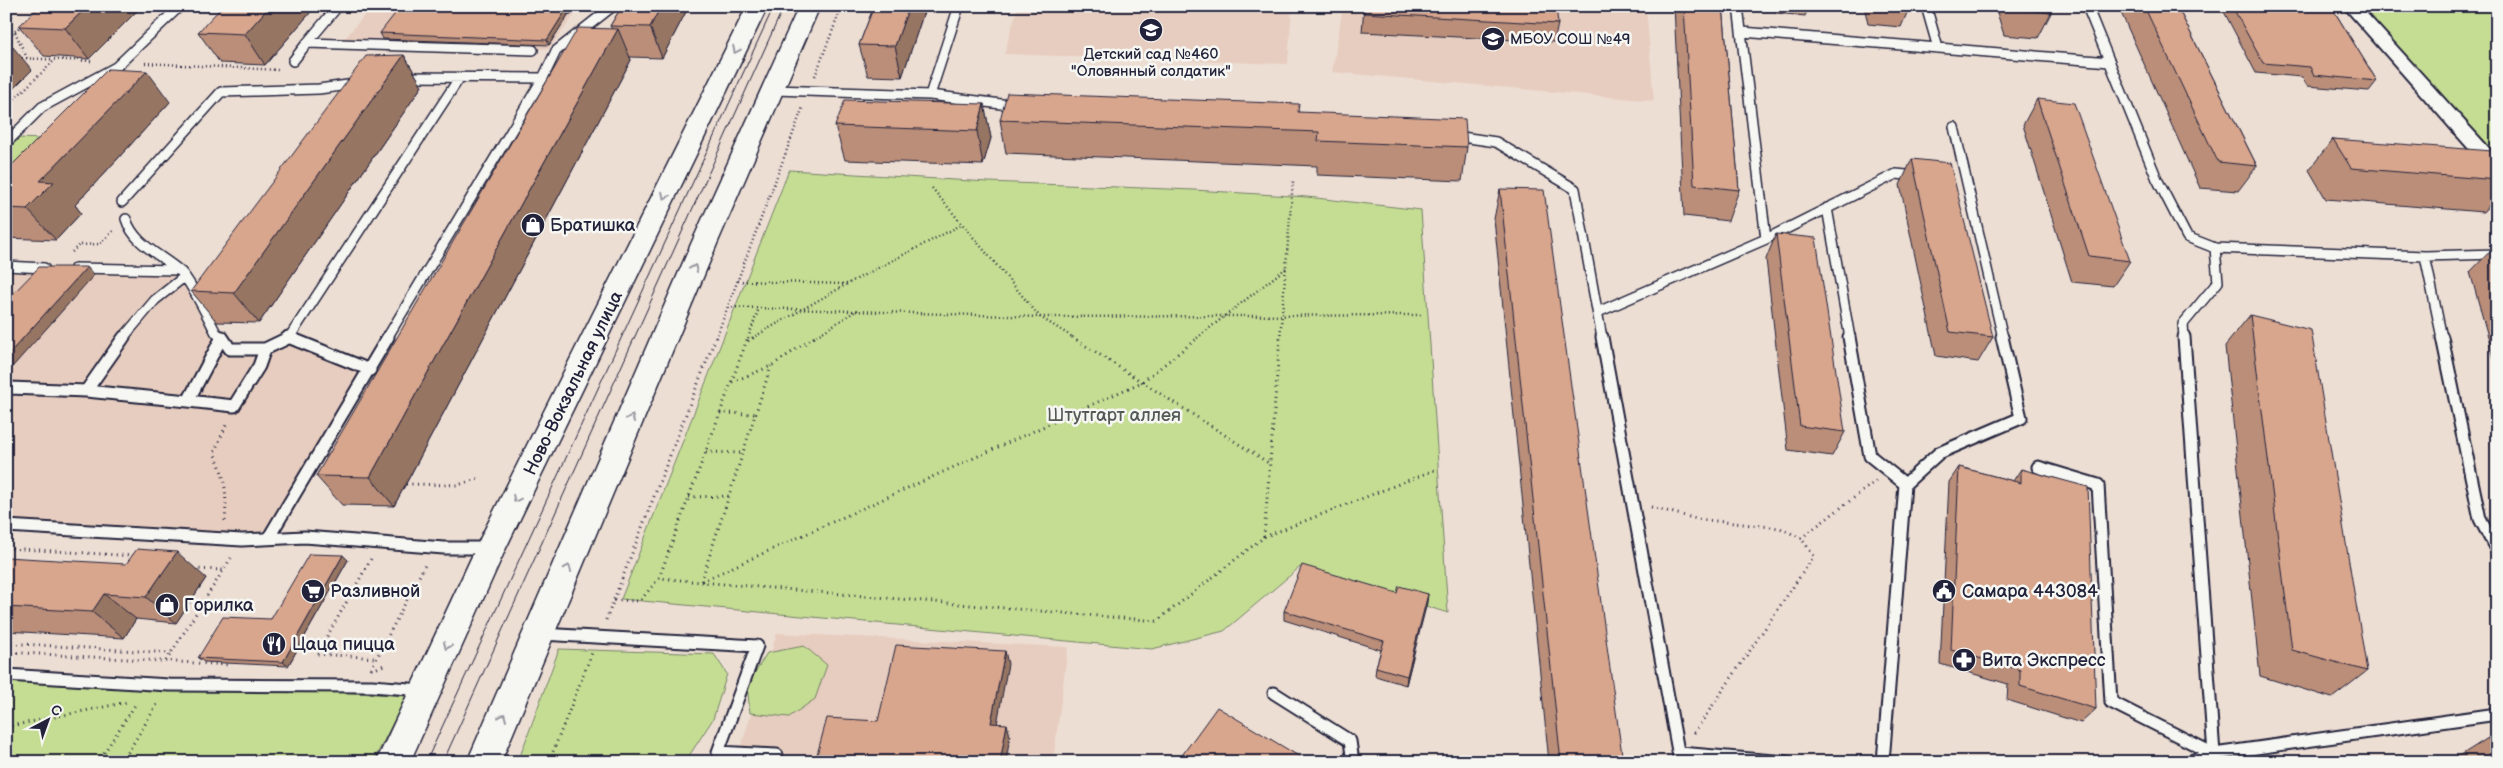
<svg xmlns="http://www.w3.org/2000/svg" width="2503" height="768" font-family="'Balsamiq Sans',sans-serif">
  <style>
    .built { fill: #e7cdbf }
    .green { fill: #c5dd93; stroke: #748067 }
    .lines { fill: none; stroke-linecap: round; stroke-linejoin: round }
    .service-far1-casing { stroke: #22223b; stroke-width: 12 }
    .service-casing { stroke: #22223b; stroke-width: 15 }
    .minor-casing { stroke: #22223b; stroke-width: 4 }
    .secondary-casing { stroke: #22223b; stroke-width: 3 }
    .path-far1 { stroke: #22223b; stroke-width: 2.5; stroke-dasharray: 1 3; stroke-linecap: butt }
    .path { stroke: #22223b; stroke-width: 3; stroke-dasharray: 1 4.5; stroke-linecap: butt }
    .service-far1 { stroke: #f6f6f2; stroke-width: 9 }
    .service { stroke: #f6f6f2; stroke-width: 11 }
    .minor { fill: #f6f6f2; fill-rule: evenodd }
    .secondary { fill: #f6f6f2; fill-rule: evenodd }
    .tram { stroke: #22223b; stroke-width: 1 }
    .wall { fill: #ba8e79; stroke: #22223b }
    .shaded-wall { fill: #977463; stroke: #22223b }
    .building { fill: #d8a58d; stroke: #22223b }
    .oneway { stroke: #9797a0 }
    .labels { text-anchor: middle; stroke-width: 5; stroke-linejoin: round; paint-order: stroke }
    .far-poi-label { font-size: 15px; fill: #22223b; stroke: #f6f6f2; text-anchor: start }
    .poi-label { font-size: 18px; fill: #22223b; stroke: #f6f6f2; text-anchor: start }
    .street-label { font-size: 18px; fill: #22223b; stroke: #f6f6f2 }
    .park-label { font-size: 18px; fill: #535a55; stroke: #f6f6f2 }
  </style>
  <rect width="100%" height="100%" fill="#edded4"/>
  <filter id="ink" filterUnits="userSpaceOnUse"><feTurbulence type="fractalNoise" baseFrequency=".02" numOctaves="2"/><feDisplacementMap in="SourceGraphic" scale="10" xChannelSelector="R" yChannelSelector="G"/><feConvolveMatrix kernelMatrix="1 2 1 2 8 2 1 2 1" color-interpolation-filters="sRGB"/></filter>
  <g filter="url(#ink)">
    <!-- built -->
    <path class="built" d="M372,6L576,13L549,49L342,42Z
      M1018,6H1292L1288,64L1004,54Z
      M1343,6H1646L1654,101L1332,72Z
      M6,266L179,270L230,349H265L288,338L370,370L269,537L6,526Z
      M777,633L1068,647L1053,762H736Z"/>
    <!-- green -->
    <path class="green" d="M2362,6H2497V154L2373,21Z
      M20,138L83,141L6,201V151Z
      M789,170L988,182L1194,190L1307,197L1421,210L1448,613L1300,567L1224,631L1152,649L621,599Z
      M804,646L827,665L815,699L789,717L750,713L747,685L767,653Z
      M559,649L714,654L727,674L713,719L685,762H518Z
      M6,672L407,696L373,762H6Z"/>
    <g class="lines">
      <!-- service-far1 casing -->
      <g class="service-far1-casing">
        <path id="service-far1" d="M338,6L307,43L533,50
          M476,6L568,9
          M1738,6L1766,239
          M1926,6L1938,48
          M2087,6L2157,179L2187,237L2215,248L2425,256L2497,254
          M1742,32L2110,62
          M293,61L307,43
          M404,77L543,78
          M774,90L930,95L1017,106
          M930,95L959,6
          M1954,127L2003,338
          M1455,136L1496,142L1575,189L1602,338
          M6,143L42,107L116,67L180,6
          M122,202L221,92L319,89L355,84
          M1827,208L1850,338
          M126,219C134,245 162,255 181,272C192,283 208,318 216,333L223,338
          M2425,256L2442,338
          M6,266L44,268L39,273
          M75,268L177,270
          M1598,312L1766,239L1896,174L1917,176
          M123,338L155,300L184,277
          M289,338L460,77
          M387,338L543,78L556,51L613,6
          M2184,338L2183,324L2218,282L2215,248"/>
      </g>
      <!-- service casing -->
      <g class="service-casing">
        <path id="service" d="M124,337L86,391L188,401
          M222,337L230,349H265L288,338
          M222,337L188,401L234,406L259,366L265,349
          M288,337L370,370
          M1602,337L1680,762
          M1849,337L1870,456L1905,484
          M2184,337L2214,754
          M2442,337L2480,519L2497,551
          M6,391L10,388L86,391
          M2038,467L2098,485L2111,702L2214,754
          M6,526L242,540L305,537L444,548H489
          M269,537L388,337
          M541,634L757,646L718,752L777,755
          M6,675L169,685L372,686L422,690
          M1274,693L1350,741L1353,762
          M1680,753L1786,762
          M1883,762L1905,484L1939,453L2021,418L2002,337
          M2187,762L2214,754L2497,714"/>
      </g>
      <!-- minor casing -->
      <g class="minor-casing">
        <path id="minor" d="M2343,6H2360L2497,157V175L2490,173Z"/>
      </g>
      <!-- secondary casing -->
      <g class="secondary-casing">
        <path id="secondary" d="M747,6H768L506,548L410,762H376L480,539Z
          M799,6H820L717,244L501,762H467L691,244Z"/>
      </g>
      <!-- path-far1 -->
      <path class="path-far1" d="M15,32L27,58
        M6,39L22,25
        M18,58L91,61
        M145,63L279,70
        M815,76L842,6
        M6,107L55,60
        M932,188L1040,317L1074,338
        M72,252L79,245L100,244L114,230
        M738,281L847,284
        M728,307L1040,317L1422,315
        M716,338L803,107
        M748,338L759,308
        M752,338L847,284L963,224
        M813,338L859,309
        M1197,338L1286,268
        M1280,338L1293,181"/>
      <!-- path -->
      <path class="path" d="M1072,337L1270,464
        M748,341L755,337
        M732,382L771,366L815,337
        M720,413L755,414
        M706,452L742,453
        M406,484L458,485L480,478
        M689,497L729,496
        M1651,507L1697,519L1780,528L1801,538L1876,481
        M225,521C227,496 226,476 214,453L227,423
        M1264,537L1280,337
        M6,548L134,556
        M371,559L317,654L377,658
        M194,569L223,570
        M659,578L748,337
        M702,581L1142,382L1199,337
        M701,582L1157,621L1264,537L1437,469
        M614,600L640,601L659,578L701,582L771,366
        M606,620L716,337
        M6,643L171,653
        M6,652L230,665
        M166,661L231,558
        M377,668L384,665
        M371,669L426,563
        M6,727L128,702
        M1694,733L1814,556L1801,538
        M98,762L137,702
        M122,762L158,703
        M549,762L592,653"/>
      <!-- service-far1 -->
      <use href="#service-far1" class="service-far1"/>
      <!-- service -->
      <use href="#service" class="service"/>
      <!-- minor -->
      <use href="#minor" class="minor"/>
      <!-- secondary -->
      <use href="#secondary" class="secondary"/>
      <!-- tram -->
      <path class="tram" d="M426,762L774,6
        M443,762L784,6"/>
    </g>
    <!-- wall -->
    <path class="wall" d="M142,6L89,59L44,56L19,26Z
      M316,6L265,65L220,63L198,32Z
      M622,6H689L662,58L630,57L631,60L394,506L342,505L316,476L612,29L610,26Z
      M874,6H926L902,77L868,76L859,45Z
      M1364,6L1558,24L1554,42L1362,32Z
      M1674,6H1723L1739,190L1728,221L1684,216Z
      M1775,6H1806L1807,11L1805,16L1776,13Z
      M1864,6H1910L1901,27L1868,24Z
      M1995,6H2049L2051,13L2038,38L2004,35Z
      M2118,6H2177L2257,166L2238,191L2200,188Z
      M2221,6H2331L2377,81L2369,91L2307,86L2302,77L2256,73Z
      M566,10L568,15L549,45L383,39L380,33Z
      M404,55L422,86L259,323L217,322L191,291Z
      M2037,99L2130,261L2113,286L2072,282L2023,125Z
      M170,102L75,205L81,213L56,240L6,238V171Z
      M984,104L991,138L983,165L845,160L835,126Z
      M1298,112L1467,147L1462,181L1317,175V166L1006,153L1000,120Z
      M2333,139L2497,158V197L2483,212L2326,199L2309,170Z
      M1912,159L1993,337L1978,362L1936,356L1900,185Z
      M1500,189L1623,762H1549L1494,219Z
      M1776,234L1845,432L1832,456L1788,450L1766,259Z
      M2497,244V369L2470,272Z
      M2250,315L2367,671L2332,698L2260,676L2225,346Z
      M1959,467L2013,481L2021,469L2096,709L2081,723L2007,700L2008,684L1940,664L1949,482Z
      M343,555L348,560L288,666L204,662L198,658L271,619Z
      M6,557L206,578L176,623L136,619L124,638L6,631Z
      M1397,593L1428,594L1406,685L1375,676L1376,667L1381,650L1284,620V611Z
      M2488,738H2497V762H2450Z
      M2244,757L2323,762H2238Z"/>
    <!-- shaded-wall -->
    <path class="shaded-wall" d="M88,6H142L89,59L65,28Z
      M270,6H316L265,65L245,34Z
      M661,6H689L662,58L650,27Z
      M909,6H926L902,77L895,46Z
      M6,8L13,17L6,23Z
      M566,10L568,15L549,45L547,40Z
      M618,29L631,60L394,506L370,477Z
      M13,47L32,70L6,96V53Z
      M404,55L422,86L259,323L234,293Z
      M147,71L170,102L75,205L81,213L56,240L27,209L40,181Z
      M984,104L991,138L983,165L977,131Z
      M87,267L94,275L6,374V357Z
      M6,286L13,292L6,300Z
      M177,552L206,578L176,623L146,597Z
      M343,555L348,560L288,666L283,662Z
      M104,594L136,619L124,638L92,612Z
      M1428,594L1427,603L1406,685L1407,676Z
      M1005,651L1008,664L995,735L991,723Z
      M1007,724L1010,736L1006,762H1000Z"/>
    <!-- building -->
    <path class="building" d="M40,6H88L65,28L19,26Z
      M223,6H270L245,34L198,32Z
      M401,6H466L566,10L547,40L380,33Z
      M622,6H661L650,27L610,26Z
      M874,6H909L895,46L859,45Z
      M1364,6H1556L1558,24L1364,13Z
      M1684,6H1723L1739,190L1694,185Z
      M1777,6H1806L1807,11L1777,8Z
      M2016,6H2049L2051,13L2017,9Z
      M2144,6H2177L2257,166L2218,162Z
      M2232,6H2331L2377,81L2314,75L2310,67L2263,63Z
      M578,28L618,29L370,477L316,476Z
      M6,47H13L6,53Z
      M404,55L234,293L191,291L366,56Z
      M108,69L147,71L40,181L54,182L27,209L6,208V171Z
      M1007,93L1299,104L1298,112L1465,119L1467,147L1318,141L1319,132L1000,120Z
      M2037,99L2074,103L2130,261L2089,256Z
      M845,100L984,104L977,131L835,126Z
      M2333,139L2493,151L2497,158V180L2351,168Z
      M1912,159L1950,163L1993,337L1950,332Z
      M1500,189L1544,190L1623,762H1561Z
      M1776,234L1816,238L1845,432L1800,426Z
      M39,267H87L6,357V301Z
      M2250,315L2311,330L2367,671L2292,650Z
      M1959,467L2021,483V469L2088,487L2096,709L2020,686V670L1951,650Z
      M137,549L177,552L146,597L104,594L92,612L6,607V557L126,564Z
      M309,554L343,555L283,662L198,658L223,617L271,619Z
      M1302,565L1397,593L1399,586L1428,594L1407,676L1376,667L1384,641L1284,611Z
      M896,645L1005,651L991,723L1007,724L1000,762H815L827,718L878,721Z
      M1217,707L1302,758L1300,762H1186L1180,758Z
      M2488,738H2497V754Z
      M2244,757L2323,762H2246Z"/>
    <!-- one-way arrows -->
    <defs><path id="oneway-chevron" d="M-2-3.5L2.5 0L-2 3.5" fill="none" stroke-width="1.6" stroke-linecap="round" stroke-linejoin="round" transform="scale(1.25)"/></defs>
    <g class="oneway">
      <use href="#oneway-chevron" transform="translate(736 50) rotate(116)"/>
      <use href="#oneway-chevron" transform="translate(665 196) rotate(116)"/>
      <use href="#oneway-chevron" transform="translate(694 268) rotate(-67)"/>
      <use href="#oneway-chevron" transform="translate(631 418) rotate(-67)"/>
      <use href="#oneway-chevron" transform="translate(516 499) rotate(116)"/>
      <use href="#oneway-chevron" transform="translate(568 568) rotate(-67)"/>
      <use href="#oneway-chevron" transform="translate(447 646) rotate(114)"/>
      <use href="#oneway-chevron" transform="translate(503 717) rotate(-66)"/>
    </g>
  </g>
  <!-- icons -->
  <defs>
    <g id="school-disc" transform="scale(1.25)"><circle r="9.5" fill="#22223b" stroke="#f6f6f2"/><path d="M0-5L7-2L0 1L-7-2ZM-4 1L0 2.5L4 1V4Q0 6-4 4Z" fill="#fff"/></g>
    <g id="shop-disc" transform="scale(1.25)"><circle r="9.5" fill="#22223b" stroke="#f6f6f2"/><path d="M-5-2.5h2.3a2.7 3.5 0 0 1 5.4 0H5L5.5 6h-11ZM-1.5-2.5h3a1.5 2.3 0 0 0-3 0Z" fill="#fff"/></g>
    <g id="supermarket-disc" transform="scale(1.25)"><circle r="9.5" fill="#22223b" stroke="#f6f6f2"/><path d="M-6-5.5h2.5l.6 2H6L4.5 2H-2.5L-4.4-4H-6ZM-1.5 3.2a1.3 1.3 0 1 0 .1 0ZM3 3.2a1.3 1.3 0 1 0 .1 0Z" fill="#fff"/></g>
    <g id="civic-disc" transform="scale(1.25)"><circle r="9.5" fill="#22223b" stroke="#f6f6f2"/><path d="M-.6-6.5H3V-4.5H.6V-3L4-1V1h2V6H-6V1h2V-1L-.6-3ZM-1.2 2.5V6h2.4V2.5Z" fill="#fff"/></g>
    <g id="restaurant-disc" transform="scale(1.25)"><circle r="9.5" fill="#22223b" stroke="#f6f6f2"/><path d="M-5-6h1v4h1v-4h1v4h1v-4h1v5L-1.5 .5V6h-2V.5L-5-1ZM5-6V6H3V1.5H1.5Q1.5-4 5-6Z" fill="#fff"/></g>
    <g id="pharmacy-disc" transform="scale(1.25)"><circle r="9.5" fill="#22223b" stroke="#f6f6f2"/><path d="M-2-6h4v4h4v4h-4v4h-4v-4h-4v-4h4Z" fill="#fff"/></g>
  </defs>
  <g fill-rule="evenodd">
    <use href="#school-disc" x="1151" y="30"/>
    <use href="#school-disc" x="1493" y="39"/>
    <use href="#shop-disc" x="533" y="225"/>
    <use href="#supermarket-disc" x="313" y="591"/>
    <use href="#civic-disc" x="1944" y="591"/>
    <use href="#shop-disc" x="167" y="605"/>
    <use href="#restaurant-disc" x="274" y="644"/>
    <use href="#pharmacy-disc" x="1964" y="660"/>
  </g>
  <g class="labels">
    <!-- far-poi labels -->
    <g class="far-poi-label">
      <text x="1510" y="44">МБОУ СОШ №49</text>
      <text x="1151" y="59" text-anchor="middle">Детский сад №460<tspan x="1151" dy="17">"Оловянный солдатик"</tspan></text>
    </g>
    <!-- poi labels -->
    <g class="poi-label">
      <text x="550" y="231">Братишка</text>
      <text x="330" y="597">Разливной</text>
      <text x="1962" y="597">Самара 443084</text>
      <text x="184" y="611">Горилка</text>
      <text x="292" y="650">Цаца пицца</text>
      <text x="1982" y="666">Вита Экспресс</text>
    </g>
    <!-- street labels -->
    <g class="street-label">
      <text transform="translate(573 383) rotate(-64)" y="6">Ново-Вокзальная улица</text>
    </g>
    <!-- park labels -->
    <g class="park-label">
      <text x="1114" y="421">Штутгарт аллея</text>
    </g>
  </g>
  <!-- margin -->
  <rect width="2503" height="768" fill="none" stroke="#f6f6f2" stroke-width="25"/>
  <rect x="12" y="12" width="2478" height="743" fill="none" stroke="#22223b" stroke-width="2" filter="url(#ink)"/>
  <!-- north arrow -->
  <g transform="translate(48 720) rotate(41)" stroke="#f6f6f2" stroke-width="4" paint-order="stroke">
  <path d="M0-4L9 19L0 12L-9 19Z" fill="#22223b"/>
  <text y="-8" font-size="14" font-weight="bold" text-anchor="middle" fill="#22223b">С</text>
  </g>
</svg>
